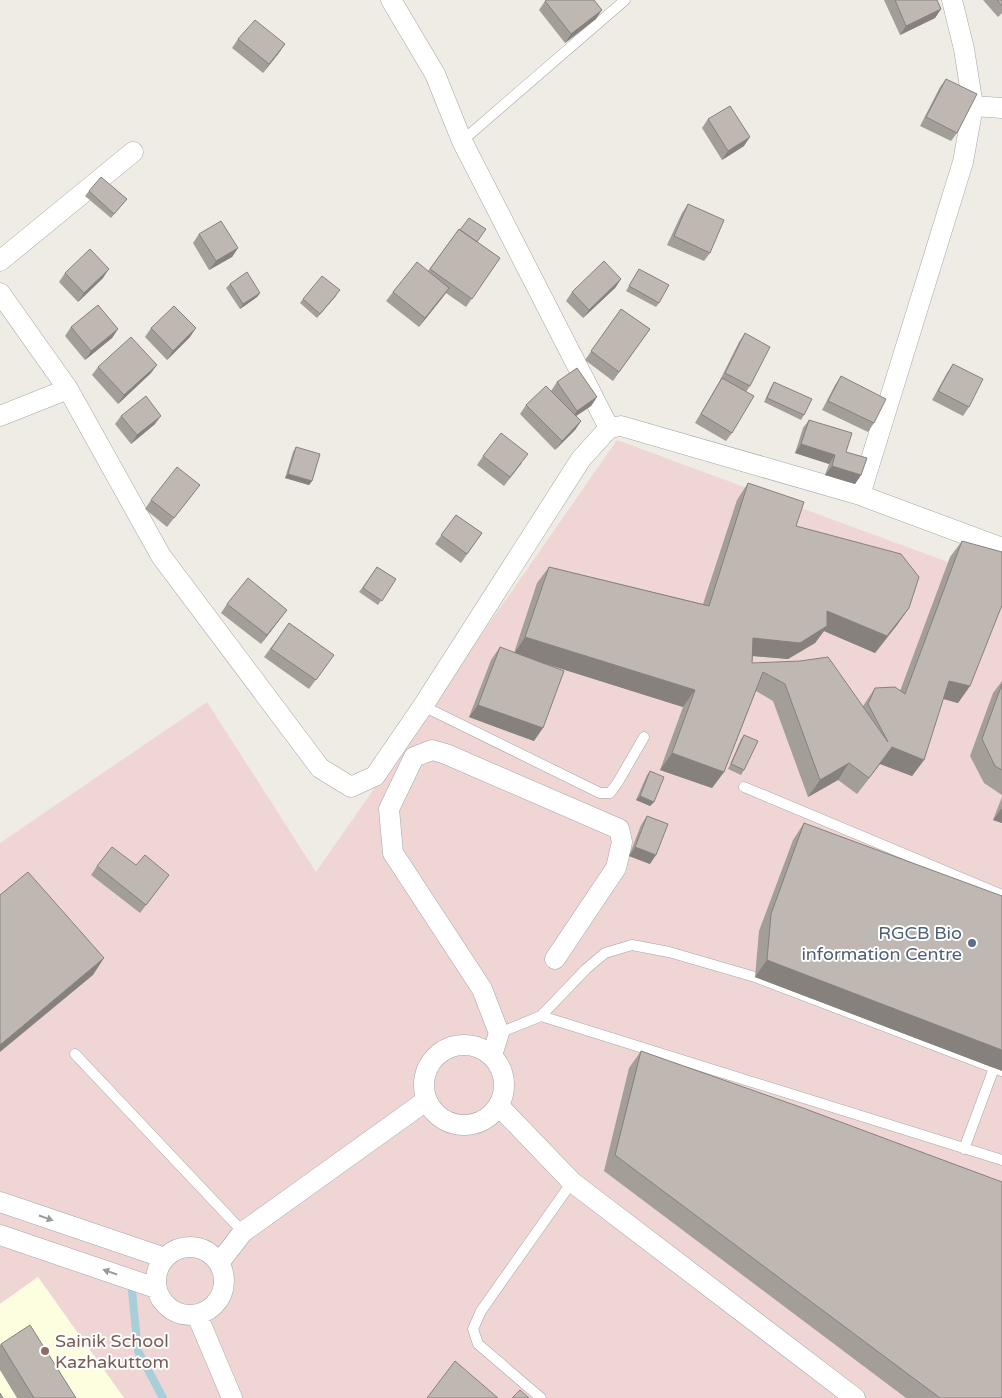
<svg xmlns="http://www.w3.org/2000/svg" width="1002" height="1398" font-family="'Varela Round',sans-serif">
  <style>
    .commercial { fill: #efd6d5 }
    .education { fill: #fdfde0 }
    .lines { fill: none; stroke-linecap: round; stroke-linejoin: round }
    .stream { stroke: #a8ceda; stroke-width: 8 }
    .lane-casing { stroke: #a5a5a5; stroke-width: 11 }
    .street-casing { stroke: #a5a5a5; stroke-width: 21 }
    .lane { stroke: #fff; stroke-width: 10 }
    .street { stroke: #fff; stroke-width: 20 }
    .wall { fill: #a49e99 }
    .shaded-wall { fill: #86817d }
    .building { fill: #bfb8b2; stroke: #86817d }
    .oneway { fill: #9a9a9a }
    .service-dot { fill: #5c6f8a; stroke: #fff; stroke-width: 2 }
    .education-dot { fill: #8d6e63; stroke: #fff; stroke-width: 2 }
    .labels { text-anchor: middle; stroke-width: 4; stroke-linejoin: round; paint-order: stroke }
    .service-label { font-size: 18px; fill: #4e5e75; stroke: #fff; text-anchor: end }
    .education-label { font-size: 18px; fill: #785e54; stroke: #fff; text-anchor: start }
  </style>
  <rect width="100%" height="100%" fill="#efece5"/>
  <!-- commercial -->
  <path class="commercial" d="M617,440L1002,582V1398H124L38,1277L0,1304V843L207,702L316,872Z"/>
  <!-- education -->
  <path class="education" d="M38,1277L124,1398H0V1304Z"/>
  <g class="lines">
    <!-- stream -->
    <path class="stream" d="M132,1291L138,1351L163,1398"/>
    <!-- lane casing -->
    <g class="lane-casing">
      <path id="lane" d="M462,141L625,0
        M423,706L600,793H610L618,782L644,737
        M744,787L1002,895
        M541,1016L586,969L605,953L632,945L669,952L755,977L1002,1071
        M499,1033L541,1016L1002,1160
        M75,1054L243,1232
        M964,1149L994,1068
        M541,1398L478,1344L473,1329L481,1311L572,1182"/>
    </g>
    <!-- street casing -->
    <g class="street-casing">
      <path id="street" d="M391,0L435,74L462,141L609,428
        M973,106L1002,108
        M0,261L133,152
        M0,293L68,389L161,556L320,768L351,787L375,776L423,706L581,459L609,428L621,426L860,495L1002,548
        M0,416L68,389
        M860,495L963,162L973,106L964,49L952,0
        M424 1085a40 40 0 1 1 80 0a40 40 0 1 1-80 0Z
        M492,1055L499,1033L482,989L393,853L389,809L414,757L432,750L446,754L619,829L622,842L616,868L555,959
        M499,1106L572,1182L855,1398
        M0,1202L165,1258
        M0,1235L156,1288
        M156 1281a34 34 0 1 1 68 0a34 34 0 1 1-68 0Z
        M219,1263L243,1232L427,1100
        M197,1315L232,1398"/>
    </g>
    <!-- lane -->
    <use href="#lane" class="lane"/>
    <!-- street -->
    <use href="#street" class="street"/>
  </g>
  <!-- wall -->
  <path class="wall" d="M884,0H937L941,9L935,18L900,35Z
    M983,0H1002V13L998,17Z
    M545,1L596,19L565,43L539,10Z
    M238,39L285,44L263,73L232,48Z
    M946,79L957,133L951,141L920,126L940,87Z
    M708,119L744,146L722,160L702,128Z
    M89,191L127,199L111,218L85,196Z
    M688,204L710,253L704,261L667,245L682,213Z
    M459,229L500,258L466,307L446,293L419,327L386,301L393,292L428,271Z
    M199,234L238,248L232,257L209,270L193,243Z
    M639,269L659,303L656,307L626,291Z
    M65,273L103,278L78,302L59,282Z
    M621,279L615,288L583,318L566,301L572,292Z
    M230,284L260,293L257,297L240,309L226,288Z
    M337,295L317,318L300,303L303,299Z
    M621,309L650,329L613,381L585,360Z
    M71,327L118,329L112,338L85,360L65,336Z
    M151,328L190,337L167,360L145,337Z
    M745,333L750,386L746,392L732,433L726,441L695,423L719,382L739,342Z
    M953,364L969,407L963,416L932,400L947,373Z
    M98,367L151,373L118,404L92,375Z
    M841,376L874,423L868,432L822,410L835,385Z
    M557,382L597,397L591,406L576,416L581,421L575,430L555,450L520,414L526,405L551,391Z
    M774,382L804,415L801,420L764,402L771,387Z
    M121,416L155,424L131,444L115,424Z
    M809,420L846,452L861,475L855,484L825,475L829,464L795,453L803,428Z
    M296,447L312,481L309,485L285,478L293,452Z
    M483,456L522,463L504,486L477,465Z
    M748,483L796,526L909,608L897,625L875,653L824,631L815,643L788,659L753,656L752,663L863,706L875,688L900,691L950,557L962,541L970,686L958,703L943,699L924,760L912,776L880,764L857,794L838,780L808,797L773,701L756,691L724,772L712,788L660,770L683,707L537,661L534,741L469,717L491,660L500,647L514,653L537,583L549,567L703,604L737,500Z
    M194,493L167,527L145,509L151,500Z
    M456,515L482,533L461,563L435,544Z
    M377,567L396,579L378,605L359,592Z
    M227,604L287,610L261,644L221,613Z
    M289,623L334,655L309,689L264,657Z
    M1002,681V795L984,783L970,756L993,693Z
    M744,735V770L741,775L728,769L741,739Z
    M650,771L654,802L650,806L636,800L647,775Z
    M1002,797V823L993,820Z
    M647,816L650,864L629,856L641,825Z
    M804,823L994,1068L755,977L759,931L793,840Z
    M136,865L163,883L140,913L91,875L97,866Z
    M641,1051L1002,1398H906L604,1171L629,1068Z
    M1,1344L76,1398H17L0,1370V1345Z"/>
  <!-- shaded-wall -->
  <path class="shaded-wall" d="M941,9L935,18L900,35L906,26Z
    M602,10L596,19L565,43L571,34Z
    M285,44L279,53L263,73L269,64Z
    M750,137L744,146L722,160L728,151Z
    M238,248L232,257L209,270L216,261Z
    M109,269L103,278L78,302L84,293Z
    M621,279L615,288L583,318L589,310Z
    M449,288L443,297L419,327L425,318Z
    M260,293L257,297L240,309L243,304Z
    M196,328L190,337L167,360L173,351Z
    M118,329L112,338L85,360L91,351Z
    M157,365L151,373L118,404L124,395Z
    M597,397L591,406L570,420L577,411Z
    M161,416L155,424L131,444L137,435Z
    M581,421L575,430L555,450L562,441Z
    M801,444L835,455L829,464L795,453Z
    M832,466L861,475L855,484L825,475Z
    M288,474L312,481L309,485L285,478Z
    M909,608L897,625L875,653L824,631L815,643L788,659L741,655L753,638L827,611Z
    M287,610L281,618L261,644L267,635Z
    M525,637L695,690L683,707L514,654Z
    M949,681L970,686L958,703L937,697Z
    M478,705L543,728L534,741L469,717Z
    M892,747L924,760L912,776L880,764L857,794Z
    M672,753L724,772L712,788L660,770Z
    M849,763L838,780L808,797L820,780Z
    M640,796L654,802L650,806L636,800Z
    M1002,808V823L993,820Z
    M635,847L656,855L650,864L629,856Z
    M104,958L93,975L0,1052V1045Z
    M767,960L1002,1050V1071L755,977Z"/>
  <!-- building -->
  <path class="building" d="M547,0H594L602,10L571,34L545,1Z
    M895,0H937L941,9L906,26Z
    M997,0H1002V6Z
    M255,20L285,44L269,64L238,39Z
    M946,79L977,94L957,133L926,117Z
    M730,106L750,137L728,151L708,119Z
    M101,177L127,199L114,214L89,191Z
    M688,204L724,220L710,253L674,236Z
    M469,218L486,229L477,242L460,230Z
    M221,221L238,248L216,261L199,234Z
    M459,229L500,258L472,299L430,269Z
    M90,249L109,269L84,293L65,273Z
    M604,261L621,279L589,310L572,292Z
    M417,262L449,288L425,318L393,292Z
    M639,269L669,285L659,303L629,286Z
    M247,272L260,293L243,304L230,284Z
    M322,276L340,290L320,314L303,299Z
    M98,305L118,329L91,351L71,327Z
    M174,306L196,328L173,351L151,328Z
    M621,309L650,329L619,372L591,351Z
    M745,333L770,347L750,386L725,373Z
    M131,337L157,365L124,395L98,367Z
    M953,364L983,379L969,407L938,391Z
    M577,368L597,397L577,411L557,382Z
    M841,376L886,399L874,423L828,401Z
    M722,378L754,396L732,433L701,414Z
    M774,382L812,399L804,415L767,398Z
    M546,386L581,421L562,441L526,405Z
    M146,396L161,416L137,435L121,416Z
    M809,420L852,433L846,452L867,458L861,475L832,466L835,455L801,444Z
    M501,433L528,454L510,477L483,456Z
    M296,447L320,454L312,481L288,474Z
    M177,467L200,485L174,518L151,500Z
    M748,483L804,502L796,526L901,554L919,577L909,608L887,636L827,611V626L800,643L753,638L752,663L800,661L828,657L888,742L868,704L875,688L895,687L905,694L962,541L1002,552V605L970,686L949,681L924,760L892,747L869,778L849,763L820,780L785,684L763,672L724,772L672,753L695,690L525,637L549,567L709,606Z
    M456,515L482,533L467,554L441,535Z
    M377,567L396,579L382,601L363,588Z
    M248,578L287,610L267,635L227,604Z
    M289,623L334,655L316,680L271,649Z
    M500,647L564,671L543,728L478,705Z
    M1002,684V770L995,766L982,739Z
    M744,735L758,741L744,770L731,764Z
    M650,771L664,777L654,802L640,796Z
    M647,816L668,824L656,855L635,847Z
    M804,823L1002,896V1050L767,960L771,914Z
    M112,847L136,865L145,855L169,875L146,905L97,866Z
    M28,872L104,958L0,1045V895Z
    M641,1051L803,1108L1002,1182V1398H940L615,1155Z
    M30,1325L76,1398H34L1,1344Z
    M455,1361L498,1398H427Z
    M520,1390L529,1398H512Z
    M0,1393L3,1398H0Z"/>
  <!-- one-way arrows -->
  <defs><path id="oneway-solid" d="M-6-.8H1V-3.2L6.5 0L1 3.2V.8H-6Z" transform="scale(1.25)"/></defs>
  <g class="oneway">
    <use href="#oneway-solid" transform="translate(46 1218) rotate(19)"/>
    <use href="#oneway-solid" transform="translate(110 1272) rotate(-161)"/>
  </g>
  <!-- markers -->
  <circle class="service-dot" cx="972" cy="943" r="5"/>
  <circle class="education-dot" cx="45" cy="1351" r="5"/>
  <g class="labels">
    <!-- service labels -->
    <g class="service-label">
      <text x="962" y="939">RGCB Bio<tspan x="962" dy="21">information Centre</tspan></text>
    </g>
    <!-- education labels -->
    <g class="education-label">
      <text x="55" y="1347">Sainik School<tspan x="55" dy="21">Kazhakuttom</tspan></text>
    </g>
  </g>
</svg>
